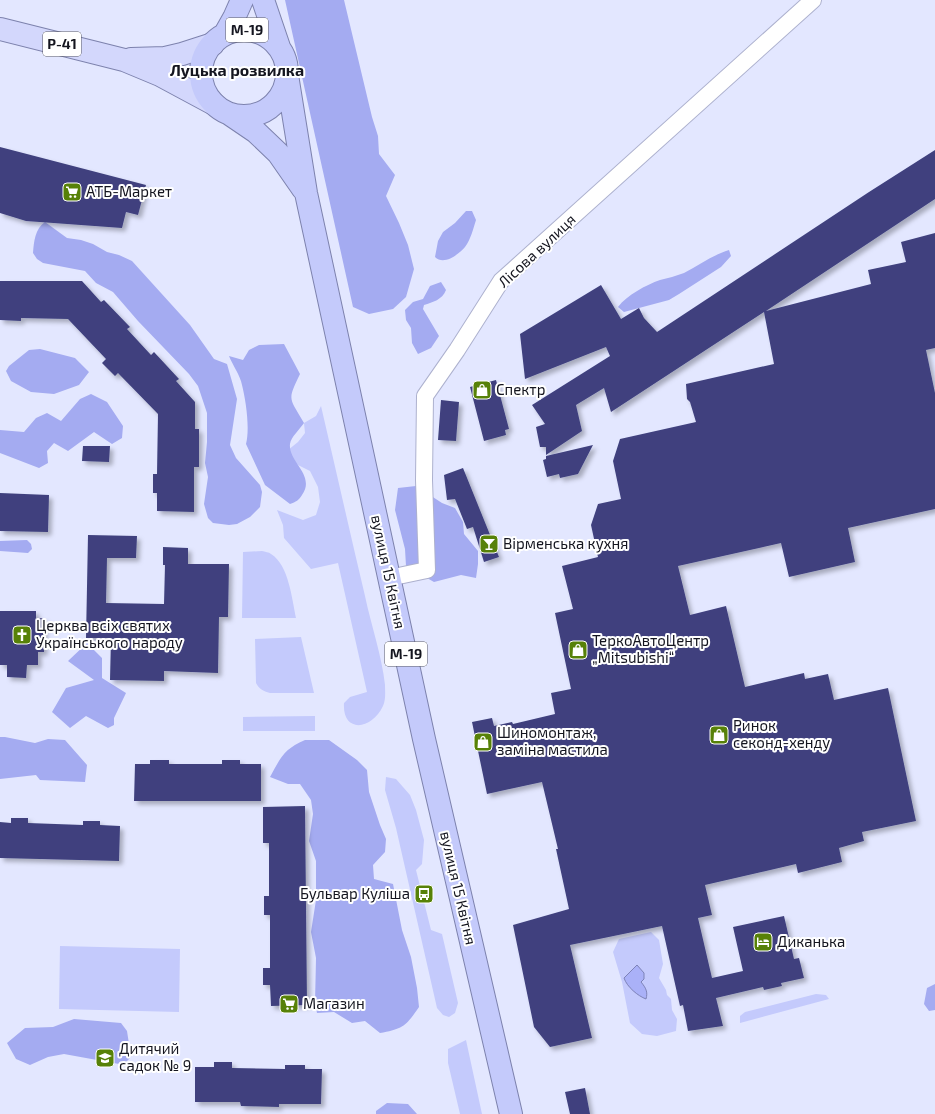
<svg xmlns="http://www.w3.org/2000/svg" width="935" height="1114" font-family="'Exo 2',sans-serif">
  <style>
    .green { fill: #c4cafc }
    .forest { fill: #a4abf1 }
    .water { fill: #aab1f8; stroke: #7d82b7 }
    .building { fill: #3f417e; filter: url(#shadow) }
    .lines { fill: none; stroke-linecap: round; stroke-linejoin: round }
    .minor-casing { stroke: #adb1ce; stroke-width: 18 }
    .primary-casing { stroke: #7d82ad; stroke-width: 24 }
    .trunk-casing { stroke: #7d82ad; stroke-width: 24 }
    .minor { stroke: #fff; stroke-width: 16 }
    .primary { stroke: #d3d7fc; stroke-width: 22 }
    .trunk { stroke: #c4cafb; stroke-width: 22 }
    .labels { text-anchor: middle; stroke-width: 4; stroke-linejoin: round; paint-order: stroke }
    .shield { fill: #fff; stroke: #5a5b62; stroke-width: 1 }
    .shield-label { font-size: 14px; font-weight: bold; fill: #14151f }
    .poi-label { font-size: 15px; fill: #14151f; stroke: #fff; text-anchor: start }
    .street-label { font-size: 15px; fill: #14151f; stroke: #fff }
    .neighbourhood-label { font-size: 16px; font-weight: bold; fill: #14151f; stroke: #fff }
  </style>
  <defs>
    <filter id="shadow"><feDropShadow dx="3.5" dy="3.5" stdDeviation="2" flood-color="#0004"/></filter>
  </defs>
  <rect width="100%" height="100%" fill="#e3e7ff"/>
  <!-- green -->
  <path class="green" d="M321,406C336,470 350,533 365,596C371,625 382,656 385,685C385,692 386,699 383,706C372,730 342,734 344,703L350,697L367,692L338,563L311,569L284,538L283,525L277,510L303,520L316,515L320,502L318,487L310,471L298,465L288,450L298,442L305,433L304,423L316,416Z
    M262,551C265,552 269,552 271,554C289,565 292,600 296,618H242L243,552Z
    M301,637L314,693H270C263,691 259,689 256,683L255,639Z
    M315,716V731H243V717Z
    M386,777L396,779L410,795L416,810L424,840L422,864L416,870L431,930L442,934L458,1003L455,1013L449,1017L443,1015L437,1008L396,828L385,790Z
    M651,932L659,940L663,964L659,978L666,990L667,995L671,999L672,1010L677,1019L676,1031L657,1036L642,1034L630,1023L622,982L613,952L619,939Z
    M60,946L180,949L179,1012L59,1009Z
    M816,994L826,995L829,999L740,1023V1016L745,1012Z
    M466,1040L482,1114H460L448,1063V1049Z"/>
  <!-- forest -->
  <path class="forest" d="M285,0H344L372,117L378,136L379,154L395,175L386,196L399,223L408,245L414,269L406,297L393,309L369,314L353,307Z
    M466,211H472L476,220C473,229 471,239 465,247C459,254 444,266 435,257L438,241L443,232L455,223Z
    M45,222L67,238L81,240L93,244L107,252L119,255L132,261L190,325L214,359L227,364L237,399L230,445L236,458L260,485L262,492L260,507L250,517L237,524L229,525L213,523L208,518L204,504L208,477L205,463L207,442V413L198,386L189,374L138,321L113,292L96,283L85,271L43,263L37,259L33,253C34,241 35,229 45,222Z
    M729,250L731,256L721,267L679,294L669,300L624,312L618,307C627,295 646,285 660,280C668,278 676,276 684,273C699,265 713,255 729,250Z
    M441,282L446,290C442,300 433,302 424,305L423,309L439,336L431,348L418,354L412,343L411,328L406,320L405,310L413,302L423,299L430,286Z
    M284,344L300,374C287,401 289,397 304,423C300,429 291,437 290,444C288,462 316,475 302,495C299,500 296,502 290,504L265,485L246,444C250,429 246,401 242,385C240,375 233,366 229,356L243,360L249,350L259,345Z
    M40,349L75,358L89,372L79,385L54,394L31,392L11,381L6,371L9,366L29,350Z
    M91,394L107,402L123,426L122,438L112,444L94,432L68,451L54,443L47,451L48,463L39,468L0,453V430L24,432L36,418L47,413L61,421L80,399Z
    M416,486L442,503L455,508L463,522L464,534L478,551V564L476,578L461,575L434,582L406,566L405,549L395,510L398,488Z
    M27,540L31,544L32,549L28,553L0,551V541Z
    M87,643L102,658V678L126,693L114,718V725L108,728L86,716L70,728L52,712L66,688L94,680L68,661Z
    M0,737H5L35,743L48,739L65,740L87,765L85,782L40,780L36,775L0,779Z
    M305,740H329L357,760L367,770L369,792L380,825L386,839L385,852L373,865L374,879L393,884L402,930L411,957L417,988L419,1007C406,1026 403,1029 380,1033L365,1021L352,1023L334,1012L317,1013L315,1003L316,958L311,932L316,900V861L309,841L313,814L311,800L300,784H288L270,777C281,757 284,749 305,740Z
    M935,984V1010L929,1011L924,1004L927,988Z
    M74,1019L121,1023L127,1031L131,1057L124,1064H119L64,1054L48,1057L30,1065L16,1059L7,1043L25,1028L53,1027Z
    M387,1103L408,1104L417,1114H376V1111Z"/>
  <!-- water -->
  <path class="water" d="M637,965L644,973V979L641,982C646,988 648,992 646,999C638,996 627,987 624,978Z"/>
  <!-- building -->
  <path class="building" d="M0,147L146,185L138,215L126,212L122,228L26,221L0,213Z
    M935,150V199L766,311L871,284L868,270L906,262L901,242L935,233V348L926,350L935,393V509L848,528L855,562L789,577L781,543L678,566L690,615L726,606L745,687L804,673L805,679L828,674L834,700L888,688L916,821L862,832L864,841L839,848L842,862L798,873L796,864L705,885L712,915L698,918L712,978L743,971L733,927L784,916L794,959L799,958L804,978L781,983L782,986L764,990L763,987L716,998L723,1026L688,1031L683,1005L680,1006L662,926L570,945L592,1038L550,1047L534,1027L513,925L569,909L556,849H558L542,782L487,794L472,722L492,718L494,726L512,722L513,724L555,714L551,693L571,689L555,613L573,609L562,566L598,557L591,525L598,504L621,499L613,461L620,439L696,422L690,402L687,399L686,384L774,364L764,312L611,412L604,388L576,405L582,431L546,455V447H540L536,427L545,424L532,405L610,356L606,347L525,379L520,334L601,285L621,319L639,308L644,318L657,332L869,192Z
    M0,281H82L101,302L104,300L130,327L127,329L151,355L154,352L179,379L176,381L195,402V429H199V467H194V512L157,511V493H153V474H157L158,414L118,373L115,376L102,363L106,359L68,319L21,318V321L0,320Z
    M496,380L509,429L505,430L506,435L484,441L470,387Z
    M441,400L459,402L456,441L438,440Z
    M593,445L578,474L560,478L559,474L547,477L543,460L546,459V456Z
    M83,446H110L109,462L82,461Z
    M463,468L499,557L484,562L473,527L467,529L455,499L447,500L444,475Z
    M0,493L49,495L48,532L0,531Z
    M88,535L137,536L136,558H107L106,603L164,604L165,565H163V547L188,548V564H229L228,617H219L218,673L164,671V681L110,680L111,638H86Z
    M0,611H36V618H44V652H38V665H27L26,678L7,677V665H0Z
    M150,760H169V764H222V760H240V764H261V801H134L135,764H150Z
    M305,806L307,1005L271,1006L270,985H263V968H270V915H264V896H269V843H263V807Z
    M11,818H28V823L83,825V821H100V825L120,826L119,861L0,858V822L11,823Z
    M214,1062H232V1068L285,1069V1065H305V1069H322L321,1104H279V1107L241,1106L240,1102H195V1067H214Z
    M585,1088L590,1114H570L565,1092Z"/>
  <g class="lines">
    <!-- minor casing -->
    <g class="minor-casing">
      <path id="minor" d="M389,578L427,570L424,480L425,396L457,350L501,281L813,0"/>
    </g>
    <!-- primary casing -->
    <g class="primary-casing">
      <path id="primary" d="M0,29L124,60L160,75L214,104
        M131,59L165,58L182,54L213,44"/>
    </g>
    <!-- trunk casing -->
    <g class="trunk-casing">
      <path id="trunk" d="M263,0L279,47
        M201 73a43 43 0 1 1 86 0a43 43 0 1 1-86 0Z
        M225,34L234,18L242,0
        M287,75L306,193L424,739L511,1114
        M228,113L256,132L278,153L303,189"/>
    </g>
    <!-- minor -->
    <use href="#minor" class="minor"/>
    <!-- primary -->
    <use href="#primary" class="primary"/>
    <!-- trunk -->
    <use href="#trunk" class="trunk"/>
  </g>
  <!-- icons -->
  <defs>
    <g id="supermarket-square" transform="scale(1)"><rect x="-9" y="-9" width="18" height="18" rx="4" fill="#578108" stroke="#fff"/><path d="M-6-5.5h2.5l.6 2H6L4.5 2H-2.5L-4.4-4H-6ZM-1.5 3.2a1.3 1.3 0 1 0 .1 0ZM3 3.2a1.3 1.3 0 1 0 .1 0Z" fill="#fff"/></g>
    <g id="shop-square" transform="scale(1)"><rect x="-9" y="-9" width="18" height="18" rx="4" fill="#578108" stroke="#fff"/><path d="M-5-2.5h2.3a2.7 3.5 0 0 1 5.4 0H5L5.5 6h-11ZM-1.5-2.5h3a1.5 2.3 0 0 0-3 0Z" fill="#fff"/></g>
    <g id="bar-square" transform="scale(1)"><rect x="-9" y="-9" width="18" height="18" rx="4" fill="#578108" stroke="#fff"/><path d="M-6-5H6L.8 .8V4.5H3.5V6h-7V4.5H-.8V.8Z" fill="#fff"/></g>
    <g id="church-square" transform="scale(1)"><rect x="-9" y="-9" width="18" height="18" rx="4" fill="#578108" stroke="#fff"/><path d="M-1.2-6h2.4v3.5h3.3v2.4h-3.3V6h-2.4V-.1h-3.3v-2.4h3.3Z" fill="#fff"/></g>
    <g id="bus-square" transform="scale(1)"><rect x="-9" y="-9" width="18" height="18" rx="4" fill="#578108" stroke="#fff"/><path d="M-5-6H5V4H4V6H2V4H-2V6H-4V4H-5ZM-3.5-4V0h7V-4ZM-3.5 1.2v1.5H-2V1.2ZM2 1.2v1.5H3.5V1.2Z" fill="#fff"/></g>
    <g id="hotel-square" transform="scale(1)"><rect x="-9" y="-9" width="18" height="18" rx="4" fill="#578108" stroke="#fff"/><path d="M-6-4.5h1.5V1H6V5H4.5V3h-9V5H-6ZM-4 0a1.8 1.8 0 1 1 3.6 0ZM.5 0V-2.5h3Q6-2.5 6 0Z" fill="#fff"/></g>
    <g id="school-square" transform="scale(1)"><rect x="-9" y="-9" width="18" height="18" rx="4" fill="#578108" stroke="#fff"/><path d="M0-5L7-2L0 1L-7-2ZM-4 1L0 2.5L4 1V4Q0 6-4 4Z" fill="#fff"/></g>
  </defs>
  <g fill-rule="evenodd">
    <use href="#supermarket-square" x="72" y="192"/>
    <use href="#shop-square" x="482" y="390"/>
    <use href="#bar-square" x="489" y="544"/>
    <use href="#church-square" x="22" y="635"/>
    <use href="#shop-square" x="578" y="650"/>
    <use href="#shop-square" x="719" y="735"/>
    <use href="#shop-square" x="483" y="742"/>
    <use href="#bus-square" x="424" y="894"/>
    <use href="#hotel-square" x="763" y="942"/>
    <use href="#supermarket-square" x="289" y="1004"/>
    <use href="#school-square" x="105" y="1058"/>
  </g>
  <g class="labels">
    <!-- shield labels -->
    <g class="shield">
      <rect x="226" y="18" width="42" height="24" rx="3"/>
      <rect x="43" y="32" width="38" height="24" rx="3"/>
      <rect x="385" y="642" width="42" height="24" rx="3"/>
    </g>
    <g class="shield-label">
      <text x="247" y="35">М-19</text>
      <text x="62" y="49">Р-41</text>
      <text x="406" y="659">М-19</text>
    </g>
    <!-- poi labels -->
    <g class="poi-label">
      <text x="86" y="197">АТБ-Маркет</text>
      <text x="496" y="395">Спектр</text>
      <text x="503" y="549">Вірменська кухня</text>
      <text x="36" y="631">Церква всіх святих<tspan x="36" dy="17">Українського народу</tspan></text>
      <text x="592" y="646">ТеркоАвтоЦентр<tspan x="592" dy="17">„Mitsubishi“</tspan></text>
      <text x="733" y="731">Ринок<tspan x="733" dy="17">секонд-хенду</tspan></text>
      <text x="497" y="738">Шиномонтаж,<tspan x="497" dy="17">заміна мастила</tspan></text>
      <text x="410" y="899" text-anchor="end">Бульвар Куліша</text>
      <text x="777" y="947">Диканька</text>
      <text x="303" y="1009">Магазин</text>
      <text x="119" y="1054">Дитячий<tspan x="119" dy="17">садок № 9</tspan></text>
    </g>
    <!-- street labels -->
    <g class="street-label">
      <text transform="translate(537 251) rotate(-43)" y="5">Лісова вулиця</text>
      <text transform="translate(388 572) rotate(78)" y="5">вулиця 15 Квітня</text>
      <text transform="translate(458 888) rotate(77)" y="5">вулиця 15 Квітня</text>
    </g>
    <!-- neighbourhood labels -->
    <g class="neighbourhood-label">
      <text x="237" y="76">Луцька розвилка</text>
    </g>
  </g>
</svg>
